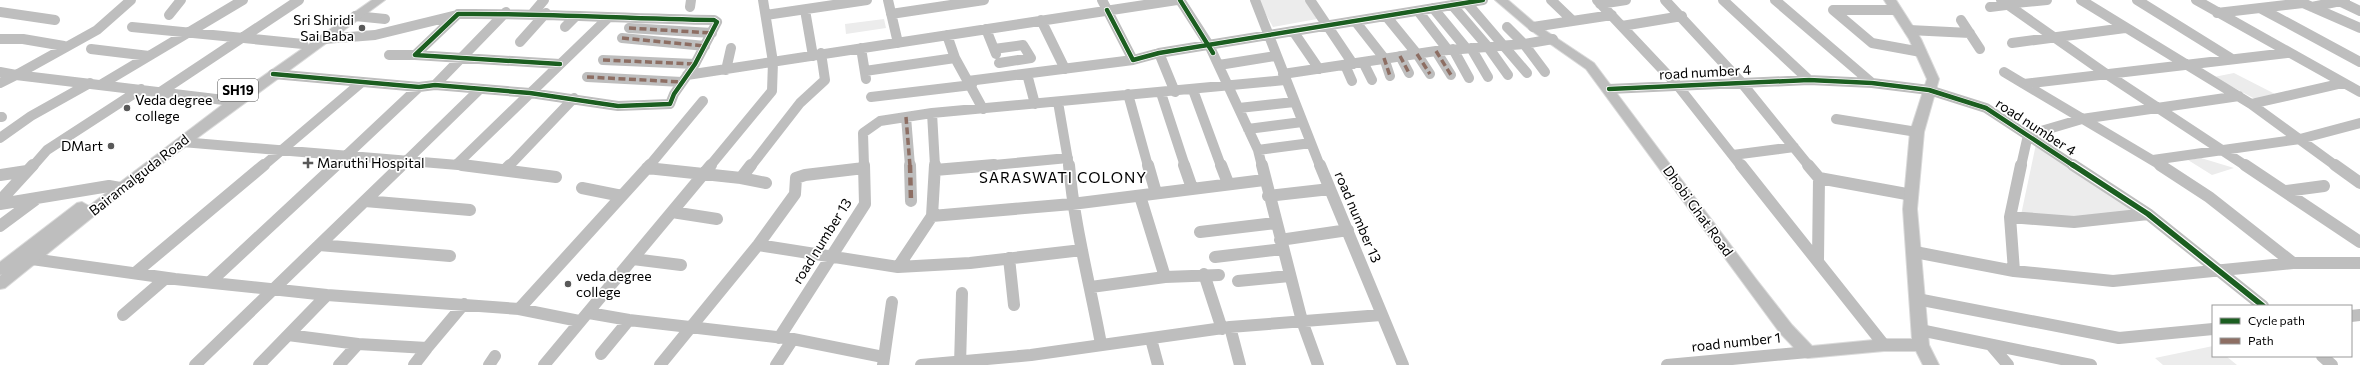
<svg xmlns="http://www.w3.org/2000/svg" width="2360" height="365" font-family="Commissioner,sans-serif">
  <style>
    .green { fill: #ececec }
    .lines { fill: none; stroke-linecap: round; stroke-linejoin: round }
    .major-casing { stroke: #dbdbdb; stroke-width: 2 }
    .minor-far1 { stroke: #bebebe; stroke-width: 10 }
    .minor { stroke: #bebebe; stroke-width: 12 }
    .major { fill: #bebebe; fill-rule: evenodd }
    .quiet-far1 { stroke: #8d6e63; stroke-width: 3.5; stroke-dasharray: 7 3.5; stroke-linecap: butt }
    .quiet { stroke: #8d6e63; stroke-width: 4.5; stroke-dasharray: 8 4.5; stroke-linecap: butt }
    .cycleway-far1-casing { stroke: #fff; stroke-width: 6 }
    .cycleway-casing { stroke: #fff; stroke-width: 8 }
    .cycleway-far1 { stroke: #1b5e20; stroke-width: 4.5 }
    .cycleway { stroke: #1b5e20; stroke-width: 5.5 }
    .poi-dot { fill: #595959; stroke: #fff; stroke-width: 1.5 }
    .labels { text-anchor: middle; stroke-width: 3.5; stroke-linejoin: round; paint-order: stroke }
    .shield { fill: #fff; stroke: #4c4c4c; stroke-width: 1 }
    .shield-label { font-size: 13px; font-weight: bold; fill: #000 }
    .poi-label { font-size: 14px; fill: #000; stroke: #fff; text-anchor: start }
    .street-label { font-size: 14px; fill: #000; stroke: #fff }
    .neighbourhood-label { font-size: 15px; letter-spacing: 1px; fill: #000; stroke: #fff }
  </style>
  <rect width="100%" height="100%" fill="#fff"/>
  <!-- green -->
  <path class="green" d="M1258,0H1307L1317,19L1273,27Z
    M884,19L886,28L846,34L845,24Z
    M2234,73L2275,94L2255,99L2214,77Z
    M2036,144L2138,213L2071,217L2021,215Z
    M2201,158L2234,168L2212,175L2188,160Z
    M2213,346V356H2226L2237,365H2163L2155,358Z"/>
  <g class="lines">
    <!-- major casing -->
    <g class="major-casing">
      <path id="major" d="M372,0H385L125,191L5,288L0,289V276L2,274L0,275V262L77,203L82,202L89,206L226,102Z
        M1495,0H1508L1537,25L1594,63L1756,279L1792,325L1812,346L1884,339H1912L1903,209L1910,132L1927,79L1909,39L1884,0H1896L1921,39L1939,79L1924,132L1917,209L1929,345L1939,365H1923L1916,351H1884L1808,358L1802,356L1780,333L1586,69L1529,29Z"/>
    </g>
    <!-- minor-far1 -->
    <path class="minor-far1" d="M131,0L97,30L16,75L224,100
      M888,0L898,43
      M1102,0L1133,60L1159,53L1483,0
      M1180,0L1209,45L1258,150L1262,166
      M1255,0L1320,166
      M1310,0L1353,64
      M1551,0L1573,21
      M1597,0L1678,86L1741,166
      M1665,0L1741,82L1809,166
      M1723,0L1809,80
      M1775,0L1872,83
      M2001,0L2105,73L2246,166
      M2081,0L2251,104L2336,166
      M2137,0L2232,59
      M2196,0L2360,92
      M2296,0L2360,28
      M2339,1L2360,11
      M1467,3L1527,73
      M1600,4L1626,0
      M2005,4L2047,0
      M1452,5L1488,47L1508,75
      M690,7L691,0
      M1990,7L2006,5
      M2312,7L2345,0
      M1433,8L1466,48
      M2260,8L2360,62
      M805,10L813,56
      M1895,10H1833L1872,43L1921,52
      M1418,11L1448,50
      M0,12L55,20
      M533,13L544,0
      M2217,13L2303,3
      M891,14L984,0
      M169,15L181,0
      M766,15L867,0
      M355,16L385,19
      M1386,16L1417,54L1430,74
      M1041,20L1065,69
      M1961,20L1980,49
      M1355,21L1384,58L1390,76
      M1622,26L1682,16
      M132,27L303,44
      M565,27L576,16
      M1507,27L1524,44L1545,72
      M1533,27L1612,15
      M629,28L712,33
      M986,29L996,54
      M1909,30L1970,33
      M1293,31L1319,69
      M947,35L955,58L983,109
      M622,38L705,46
      M0,39H23L64,46
      M324,39L375,35L457,15
      M520,42L546,13
      M2012,43L2125,28
      M861,48L866,79
      M1471,48L1488,77
      M91,49L149,56
      M994,49L1023,45L1031,58L999,63
      M1453,49L1469,78
      M1436,51L1451,75
      M1159,53L1175,92
      M389,55H415
      M1400,56L1409,73
      M603,60L695,64
      M1363,62L1372,80
      M1219,65L1275,56
      M1345,65L1352,81
      M726,70L731,48
      M865,71L955,58
      M0,72L16,75L0,83
      M2004,72L2024,84
      M273,74L419,87L435,85L530,93L618,106L670,104L674,94L695,64L717,22L714,20C629,19 543,13 458,14L415,55L560,64
      M1027,74L1035,104
      M1283,74L1436,51L1524,44L1553,39
      M687,75L1177,0
      M587,77L682,82
      M968,81L1133,60
      M102,84L243,0
      M435,85L506,12
      M1609,89L1809,80L1872,83L1929,90L1986,108L2074,166
      M1193,90L1221,166
      M162,91L299,0
      M1161,93L1185,166
      M1128,94L1148,166
      M871,97L972,85
      M1058,102L1069,166
      M2251,104L2343,83
      M1239,108L1294,102
      M932,113L935,166
      M0,117H2
      M906,117L910,166
      M1836,119L1917,132
      M1248,129L1302,122
      M0,138L31,116L90,83
      M182,142L470,166
      M1258,150L1311,143
      M1733,155L1794,147
      M2153,160L2300,139L2360,123
      M457,164L608,18
      M33,166L47,150L141,89
      M263,166L362,82
      M335,166L419,87
      M401,166L479,90
      M509,166L574,98
      M649,166L703,101
      M710,166L772,91L773,62L763,0
      M751,166L800,103L825,80L821,53
      M864,166L863,133L880,121L932,113L1285,80
      M983,166L1068,158
      M2021,166L2028,135L2082,119L2239,96
      M2162,166L2024,84L2287,53"/>
    <!-- minor -->
    <path class="minor" d="M462,165L556,177
      M910,165L911,201
      M1069,165C1074,225 1090,284 1101,344
      M1148,165L1156,193
      M1184,165L1192,188
      M1221,165L1228,183
      M1262,165L1302,321L1318,365
      M1320,165L1403,365
      M1741,165L1884,345
      M1808,165L1819,178L1818,260
      M2073,165L2148,214L2263,306
      M2160,165L2209,197L2293,263
      M2245,165L2360,242
      M2335,165L2360,183
      M647,168L741,178L766,183
      M505,170L510,165
      M935,170L994,165
      M0,175L27,171
      M741,178L751,165
      M1819,178L1912,195
      M582,188L622,196
      M2286,191L2324,186
      M1140,196L1165,277
      M1268,196L1330,189
      M0,201L33,165
      M365,201L470,210
      M0,204L109,186L120,188
      M672,212L717,219
      M932,216L1072,204L1264,180
      M2010,217L2074,222L2148,214
      M0,226L35,200
      M1200,232L1275,223
      M1280,240L1348,230
      M319,245L450,256
      M758,245L898,267L970,263L1082,250
      M1915,252L2014,271L2113,281L2293,263H2360
      M1215,257L1283,249
      M1009,258L1014,305
      M32,259L175,279L327,295L519,309L579,321
      M633,259L681,265
      M898,267L932,216L935,165
      M2014,271L2010,217L2021,165
      M135,273L264,165
      M1204,274L1222,329
      M1238,281L1289,276
      M210,282L336,165
      M1091,287L1165,277L1219,275
      M1917,299L2119,338L2213,329
      M519,309L650,165
      M589,313L629,320L793,339L883,357
      M123,315L166,278
      M2351,316L2360,315
      M1230,327L1240,365
      M1920,330L2091,365
      M288,335L358,344L339,365
      M779,338L865,204L864,165
      M1151,339L1158,365
      M358,344L427,348L464,304
      M1991,345L2008,365
      M601,354L629,320
      M2322,356L2332,365
      M195,365L402,165
      M259,365L327,295
      M414,365L427,348
      M489,365L495,356
      M544,365L711,165
      M660,365L758,245L795,194L796,178L805,175L864,168
      M776,365L793,339
      M883,365L892,302
      M921,365L1031,355L1230,327L1381,315
      M960,365L962,293
      M1667,365L1808,352"/>
    <!-- major -->
    <use href="#major" class="major"/>
    <!-- quiet-far1 -->
    <path class="quiet-far1" d="M629,28L712,33
      M622,38L705,46
      M1436,51L1451,75
      M1417,54L1430,74
      M1400,56L1409,73
      M1384,58L1390,76
      M603,60L695,64
      M587,77L682,82
      M906,117L910,166"/>
    <!-- quiet -->
    <path class="quiet" d="M910,165L911,201"/>
    <!-- cycleway-far1 casing -->
    <g class="cycleway-far1-casing">
      <path id="cycleway-far1" d="M1180,0L1213,53
        M1107,10L1133,60L1159,53L1483,0
        M273,74L419,87L435,85L530,93L618,106L670,104L674,94L695,64L717,22L714,20C629,19 543,13 458,14L415,55L560,64
        M1609,89L1809,80L1872,83L1929,90L1986,108L2074,166"/>
    </g>
    <!-- cycleway casing -->
    <g class="cycleway-casing">
      <path id="cycleway" d="M2073,165L2148,214L2263,306"/>
    </g>
    <!-- cycleway-far1 -->
    <use href="#cycleway-far1" class="cycleway-far1"/>
    <!-- cycleway -->
    <use href="#cycleway" class="cycleway"/>
  </g>
  <!-- markers -->
  <g class="poi-dot">
    <circle cx="362" cy="28" r="4"/>
    <circle cx="127" cy="108" r="4"/>
    <circle cx="111" cy="146" r="4"/>
    <path d="M306 157h4v4h4v4h-4v4h-4v-4h-4v-4h4z"/>
    <circle cx="568" cy="284" r="4"/>
  </g>
  <g class="labels">
    <!-- shield labels -->
    <rect class="shield" x="218" y="79" width="40" height="22" rx="3"/>
    <g class="shield-label">
      <text x="238" y="95">SH19</text>
    </g>
    <!-- poi labels -->
    <g class="poi-label">
      <text x="354" y="25" text-anchor="end">Sri Shiridi<tspan x="354" dy="16">Sai Baba</tspan></text>
      <text x="135" y="105">Veda degree<tspan x="135" dy="16">college</tspan></text>
      <text x="103" y="151" text-anchor="end">DMart</text>
      <text x="317" y="168">Maruthi Hospital</text>
      <text x="576" y="281">veda degree<tspan x="576" dy="16">college</tspan></text>
    </g>
    <!-- street labels -->
    <g class="street-label">
      <text transform="translate(1705 72) rotate(-3)" y="5">road number 4</text>
      <text transform="translate(2036 127) rotate(33)" y="5">road number 4</text>
      <text transform="translate(139 175) rotate(-38)" y="5">Bairamalguda Road</text>
      <text transform="translate(1698 211) rotate(54)" y="5">Dhobi Ghat Road</text>
      <text transform="translate(1358 217) rotate(67)" y="5">road number 13</text>
      <text transform="translate(822 241) rotate(-58)" y="5">road number 13</text>
      <text transform="translate(1736 342) rotate(-6)" y="5">road number 1</text>
    </g>
    <!-- neighbourhood labels -->
    <g class="neighbourhood-label">
      <text x="1063" y="183">SARASWATI COLONY</text>
    </g>
  </g>
  <!-- legend -->
  <rect x="2212" y="305" width="140" height="52" fill="#ffffff" stroke="#999999"/>
  <rect x="2220" y="318" width="20" height="6" fill="#1b5e20" stroke="#999999"/>
  <text x="2248" y="325" font-size="12" fill="#000000">Cycle path</text>
  <rect x="2220" y="338" width="20" height="6" fill="#8d6e63" stroke="#999999"/>
  <text x="2248" y="345" font-size="12" fill="#000000">Path</text>
</svg>
